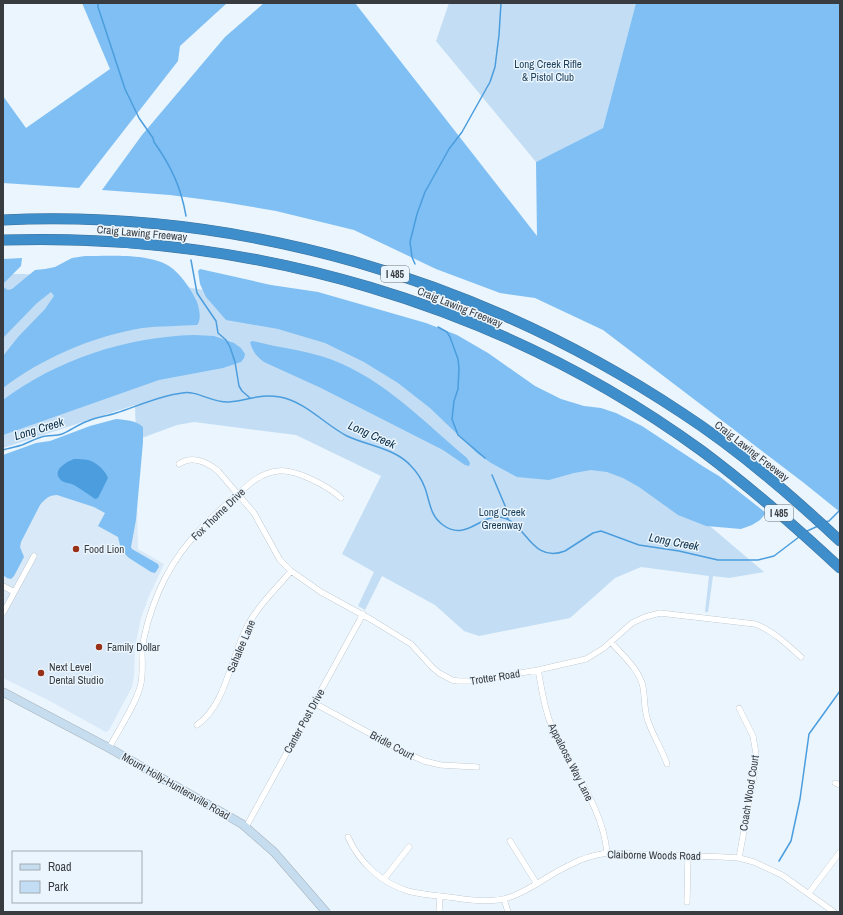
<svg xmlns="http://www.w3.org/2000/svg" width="843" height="915" font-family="'Archivo Narrow',sans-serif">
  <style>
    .built { fill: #d9e9f8 }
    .green { fill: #c3ddf4 }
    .forest { fill: #7fbff3 }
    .water { fill: #4b9ddd }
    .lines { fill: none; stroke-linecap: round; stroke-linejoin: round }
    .stream { stroke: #4b9ddd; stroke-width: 1.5 }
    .street-casing { stroke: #aab4bd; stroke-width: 6 }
    .secondary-casing { stroke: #aab4bd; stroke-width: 9 }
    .highway-casing { stroke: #3c719a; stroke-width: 11 }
    .street { stroke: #fff; stroke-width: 5.5 }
    .secondary { stroke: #c5ddef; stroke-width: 8 }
    .highway { stroke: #3e8ecb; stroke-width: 10 }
    .poi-dot { fill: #993018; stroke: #eaf5fe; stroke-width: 1.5 }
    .labels { text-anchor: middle; stroke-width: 3; stroke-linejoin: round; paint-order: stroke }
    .shield { fill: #eaf5fe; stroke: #6d7479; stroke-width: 1 }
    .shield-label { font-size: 10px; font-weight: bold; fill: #383c40 }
    .park-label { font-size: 11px; fill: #1b3e59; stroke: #eaf5fe }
    .street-label { font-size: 11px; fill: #383c40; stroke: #eaf5fe }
    .poi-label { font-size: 11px; fill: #383c40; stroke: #eaf5fe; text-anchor: start }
    .water-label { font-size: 12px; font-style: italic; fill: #0a2e48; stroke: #eaf5fe }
  </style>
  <rect width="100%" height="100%" fill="#eaf5fe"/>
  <!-- built -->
  <path class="built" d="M136,438L138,549L164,564L149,596L141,618L135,647L134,676L132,687L109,730L106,732L48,700L3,678V481Z"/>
  <!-- green -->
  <path class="green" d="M449,3H636L603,128L536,162L436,41Z
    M3,274H23L144,280L258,299L691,510L764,572L729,578L713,576L708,612H705L709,576L641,567L615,578L570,618L479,636L464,631L435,605L382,576L365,610L358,606L374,572L342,554L381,476L296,435L194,422L177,425L139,439L136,437L135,405L3,448Z"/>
  <!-- forest -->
  <path class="forest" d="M82,3H227L180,46L178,61L79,188L3,183V96L26,128L110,69Z
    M264,3H355L537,236L536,162L603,128L636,3H840V512L804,483L603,330L535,298L500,293L436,269L354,230L276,211L223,202L170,195L102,190L142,135L225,37Z
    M85,256C108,256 149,253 169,266C181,274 191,289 197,302C199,308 202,320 197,325C179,326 160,326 142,328C94,336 42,358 3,388V356L18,337L45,309L54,296L51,292L37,303L3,338V259L22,258L21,266L3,284V287L8,290L12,289L35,270L45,269L55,267L72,258Z
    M200,269L271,285L318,292L426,323L457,335L488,353L535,386L561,399L584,406L601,408L616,413L642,426L704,467L719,476L766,513L760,520L752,525L741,529L706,526L678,515L639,487L623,478L607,472L591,470L574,473L549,480L517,477L491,463L477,453L430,408L398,383L364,362L325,343L278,329L226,320L206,297L200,284L198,271Z
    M194,335L214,336L234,343L241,348L245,354L244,358L241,362L223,368L159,380L3,435V400C58,359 126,337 194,335Z
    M253,341C279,348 305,350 330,359C384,379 424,422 467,458L470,463L469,466L465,465L443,450L321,388L264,362C256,356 253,352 250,342Z
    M116,419C125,420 136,420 143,427V442L136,520L131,547L132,549L158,564L159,567L155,573L151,572L129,558L124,553L121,549L118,537L98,526L105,513L94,507L57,495C49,495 45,499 40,505L21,542L20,547L24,557L14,576L11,579L7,578L3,575V455L36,443L50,441L90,426Z"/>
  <!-- water -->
  <path class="water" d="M74,459C78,459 84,459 88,460C96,462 105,470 108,478L98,498L95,499C88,494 81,489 74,485C70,483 65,483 62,481C50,471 66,462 74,459Z"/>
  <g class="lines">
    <!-- stream -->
    <path class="stream" d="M98,3V7L125,89L139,118L153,138L154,142C171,166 181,187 186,216
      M191,260L197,293L216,321L218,333L226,340L230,347L235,362L239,386L242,391L250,398
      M415,264L412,257L410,242L417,214L425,192L449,149L462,132L490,82L495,67L499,35L501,3
      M438,327L447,332L450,337L458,359L459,368L458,389L454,401L452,419L458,435L485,458
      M3,450C9,448 16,447 22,445C30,442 38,437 46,436C52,435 57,436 62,434C71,430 79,424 88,421C97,417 107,416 116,413C138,406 159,396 182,393C197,390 212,403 229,402C248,401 259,393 280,397C306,402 324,424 347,436C368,446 395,448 411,466C417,472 422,480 425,488C430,502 430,516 443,525C467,543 482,511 504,518C526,524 532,564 565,551L593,533L601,531L639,545L679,551L718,560H758L774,556L799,537
      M492,475L506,508L508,519
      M825,522L829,521L840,510
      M805,532L818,526
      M779,861L791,841L800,799L809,734L840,691"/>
    <!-- street casing -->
    <g class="street-casing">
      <path id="street" d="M179,464C192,455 207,462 218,471L254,513L280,560L291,571L321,592L372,620L411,644L433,668L439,673L452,680L458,681H473L538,670L586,659L604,648L632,623L645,617L660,613L755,624C772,630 788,645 801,657
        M3,586L14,592
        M3,613L34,556
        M611,642C622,655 640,670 643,687C645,699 644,710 648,721C653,736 662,749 667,764
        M538,670C542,689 544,709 552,727C570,769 603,806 607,853
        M314,703L404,752L424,761L441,765L477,767
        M197,725C227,704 231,654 249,623C260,603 277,588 291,571
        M109,748C118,731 138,701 141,683C143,673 142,662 142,652C144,631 151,610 159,591C176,551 204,523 237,495C249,484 260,473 278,471C296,469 328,486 341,498
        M835,783L840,785
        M246,827L363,614
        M348,837C359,862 381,883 408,891C423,895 440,896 456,898C475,901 495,903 513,896C534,888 551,873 572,864C583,858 594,855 607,853L723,857L739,858L754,862L782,875L834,912
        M510,841L537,884
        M739,858L754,775L756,754L753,736L739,708
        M384,879L409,847
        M809,893L840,852
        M504,899L508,912
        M687,902L688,855
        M439,912L440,896"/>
    </g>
    <!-- secondary casing -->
    <g class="secondary-casing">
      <path id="secondary" d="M3,692L109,748L242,824L274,852L326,912"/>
    </g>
    <!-- highway casing -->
    <g class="highway-casing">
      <path id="highway" d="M3,220C243,209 482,280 682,413C739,450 790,494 840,541
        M3,240C251,232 501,304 702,451C750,487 796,527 840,568"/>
    </g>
    <!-- street -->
    <use href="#street" class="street"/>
    <!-- secondary -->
    <use href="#secondary" class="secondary"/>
    <!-- highway -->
    <use href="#highway" class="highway"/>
  </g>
  <!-- markers -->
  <g class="poi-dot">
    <circle cx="76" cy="549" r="4"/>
    <circle cx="99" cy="647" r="4"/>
    <circle cx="41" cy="673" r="4"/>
  </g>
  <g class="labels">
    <!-- shield labels -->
    <g class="shield">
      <rect x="381" y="266" width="28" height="16" rx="3"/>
      <rect x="765" y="505" width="28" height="16" rx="3"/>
    </g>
    <g class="shield-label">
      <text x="395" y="278">I 485</text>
      <text x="779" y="517">I 485</text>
    </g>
    <!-- park labels -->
    <g class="park-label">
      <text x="548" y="68">Long Creek Rifle<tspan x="548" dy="13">&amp; Pistol Club</tspan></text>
      <text x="502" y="516">Long Creek<tspan x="502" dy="13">Greenway</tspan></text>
    </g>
    <!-- street labels -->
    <g class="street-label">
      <text transform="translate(142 233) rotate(5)" y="4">Craig Lawing Freeway</text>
      <text transform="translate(460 307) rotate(22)" y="4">Craig Lawing Freeway</text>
      <text transform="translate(752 451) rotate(38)" y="4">Craig Lawing Freeway</text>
      <text transform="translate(218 514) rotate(-44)" y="4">Fox Thorne Drive</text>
      <text transform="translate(241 646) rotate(-67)" y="4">Sahalee Lane</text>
      <text transform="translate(495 677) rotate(-9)" y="4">Trotter Road</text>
      <text transform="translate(304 721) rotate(-61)" y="4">Canter Post Drive</text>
      <text transform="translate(392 745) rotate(28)" y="4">Bridle Court</text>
      <text transform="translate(571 762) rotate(63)" y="4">Appaloosa Way Lane</text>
      <text transform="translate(176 786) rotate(30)" y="4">Mount Holly-Huntersville Road</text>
      <text transform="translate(749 793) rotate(-81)" y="4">Coach Wood Court</text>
      <text transform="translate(654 855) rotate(1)" y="4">Claiborne Woods Road</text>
    </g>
    <!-- poi labels -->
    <g class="poi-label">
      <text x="84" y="553">Food Lion</text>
      <text x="107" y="651">Family Dollar</text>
      <text x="49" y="671">Next Level<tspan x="49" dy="13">Dental Studio</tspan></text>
    </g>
    <!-- water labels -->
    <g class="water-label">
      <text transform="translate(39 429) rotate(-17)" y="4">Long Creek</text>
      <text transform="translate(372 435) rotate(24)" y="4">Long Creek</text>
      <text transform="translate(674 542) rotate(11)" y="4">Long Creek</text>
    </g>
  </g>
  <!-- border -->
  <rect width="843" height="915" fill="none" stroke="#383c40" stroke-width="8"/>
  <!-- legend -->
  <rect x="12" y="851" width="130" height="52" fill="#eaf5fe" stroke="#a3abb2"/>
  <rect x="20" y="864" width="20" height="6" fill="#c5ddef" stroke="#a3abb2"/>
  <text x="48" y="871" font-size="12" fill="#383c40">Road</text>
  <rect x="20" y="881" width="20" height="12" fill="#c3ddf4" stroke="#a3abb2"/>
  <text x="48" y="891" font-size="12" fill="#383c40">Park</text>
</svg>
